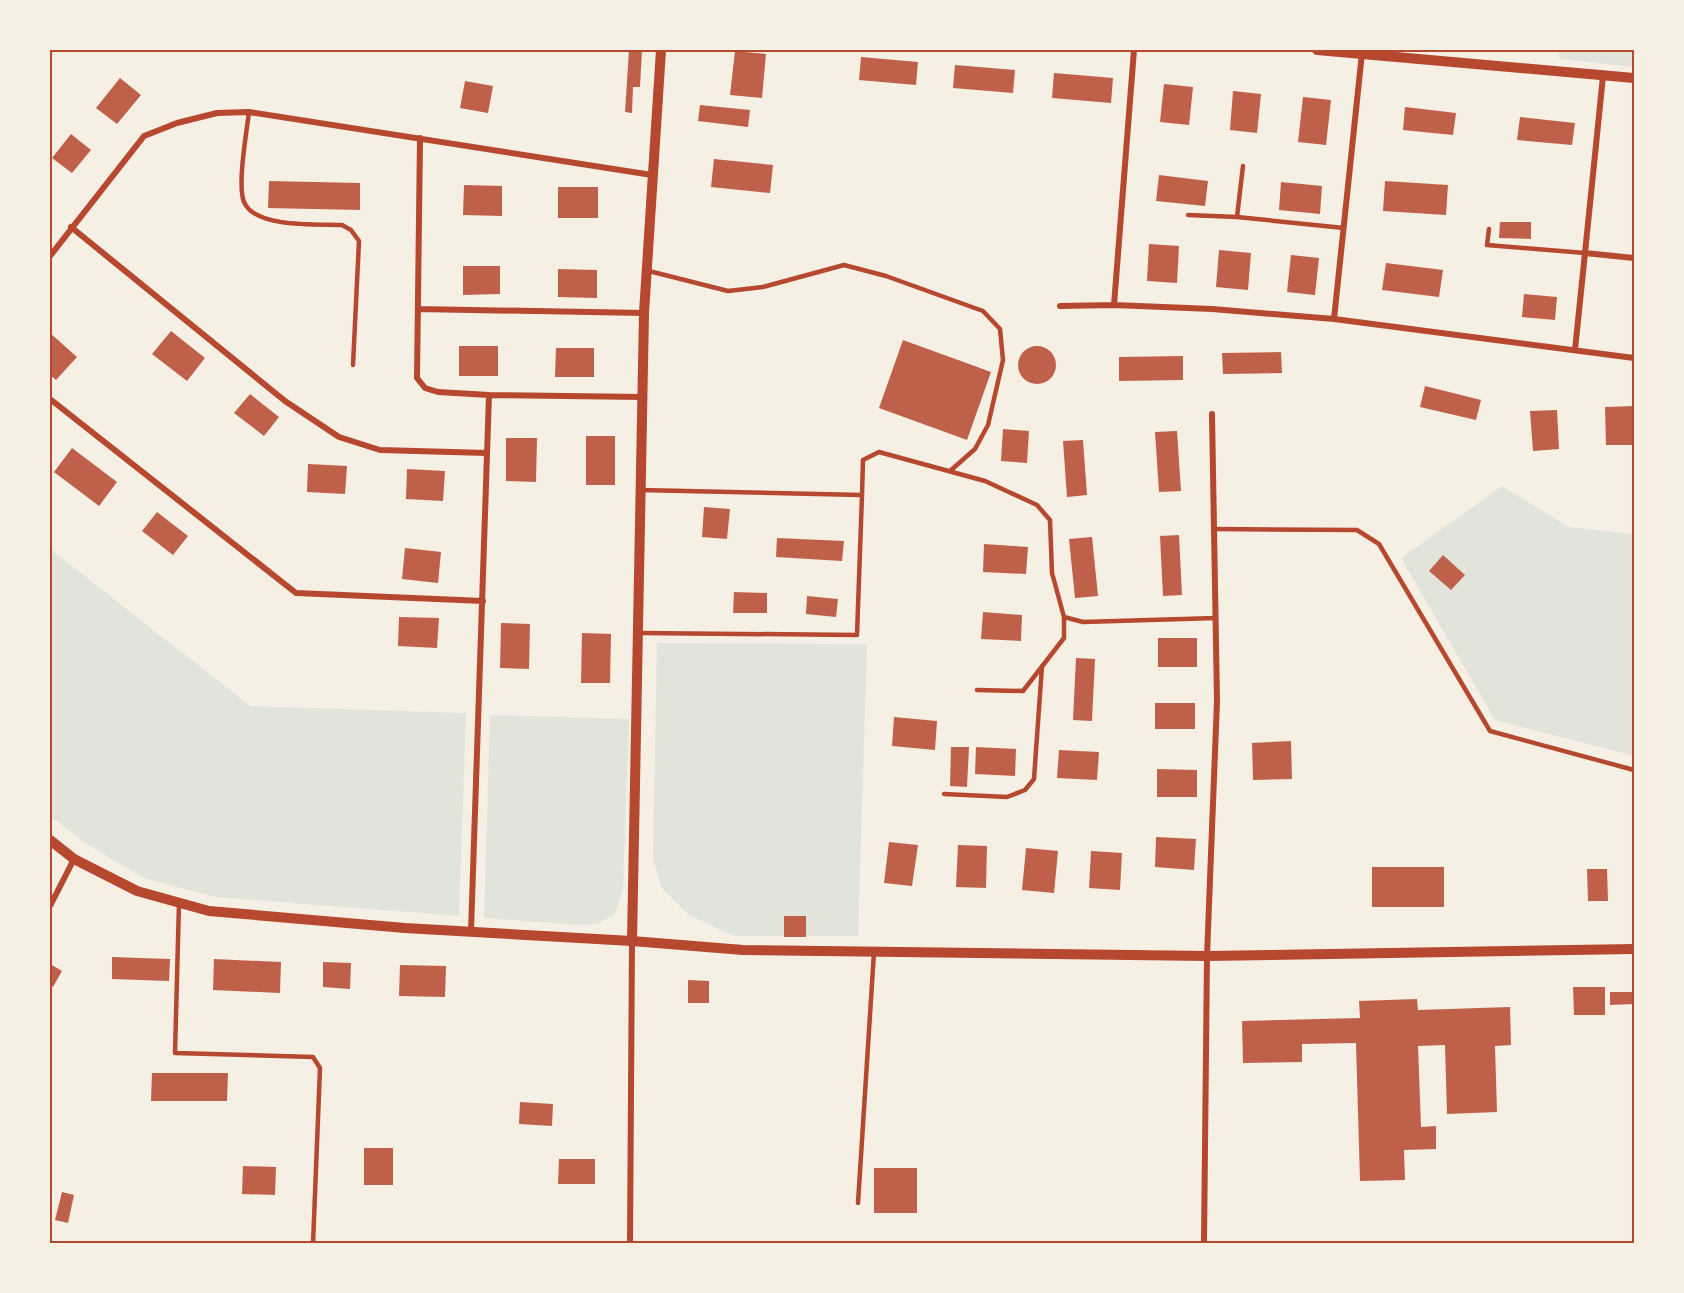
<svg xmlns="http://www.w3.org/2000/svg" width="1684" height="1293" font-family="'PT Sans Narrow',sans-serif">
  <style>
    .green { fill: #e2e4dc }
    .building { fill: #bf614a }
    .lines { fill: none; stroke-linecap: round; stroke-linejoin: round }
    .service { stroke: #b5482f; stroke-width: 4.5 }
    .minor { stroke: #b5482f; stroke-width: 6 }
    .tertiary { stroke: #b5482f; stroke-width: 10 }
    .neatline { fill: none; stroke: #b5482f; stroke-width: 2 }
  </style>
  <rect width="100%" height="100%" fill="#f6efe4"/>
  <!-- green -->
  <path class="green" d="M1558,50H1634V67L1560,59Z
    M1502,486L1569,527L1634,534V756L1495,720L1401,558Z
    M50,549L250,706L466,713L459,916L215,897L144,878L85,843L50,816Z
    M657,643L867,644L858,936H734L689,915L661,887L653,858Z
    M490,715L629,719L623,889L615,914L597,924L580,925L484,918Z"/>
  <!-- building -->
  <path class="building" d="M629,50H642L640,87H633L632,113L625,112Z
    M735,51L766,54L762,98L730,95Z
    M861,57L918,62L916,85L859,80Z
    M955,65L1015,70L1013,93L953,88Z
    M1054,73L1113,78L1111,103L1052,98Z
    M120,78L141,95L117,124L96,108Z
    M465,81L493,86L488,113L460,108Z
    M1164,84L1193,87L1189,125L1160,122Z
    M1233,91L1261,94L1257,133L1230,130Z
    M1303,97L1331,100L1326,145L1298,142Z
    M700,105L750,110L748,127L698,121Z
    M1405,107L1456,113L1453,135L1403,130Z
    M1520,117L1575,123L1572,145L1517,140Z
    M71,134L91,150L72,173L52,158Z
    M714,159L773,165L770,193L711,187Z
    M1159,175L1208,181L1205,206L1156,201Z
    M269,181L360,183V210L268,208Z
    M1385,181L1448,185L1446,215L1383,211Z
    M1281,182L1322,186L1320,214L1279,210Z
    M464,185L502,186V216L463,215Z
    M558,187H598V218H558Z
    M1500,222H1531V239L1499,238Z
    M1149,244L1179,246L1177,283L1147,281Z
    M1219,250L1251,253L1248,290L1216,287Z
    M1291,255L1319,258L1315,295L1287,292Z
    M1386,263L1443,270L1439,297L1382,290Z
    M463,266H500V294L463,295Z
    M558,269L597,270V298L558,297Z
    M1524,294L1557,297L1555,320L1522,317Z
    M171,331L205,358L187,381L152,354Z
    M50,333L77,357L56,380L50,375Z
    M903,340L991,372L967,440L879,408Z
    M459,346H498V376H459Z
    M1018 365a19 19 0 1 1 38 0a19 19 0 1 1-38 0Z
    M556,348H594V377H555Z
    M1281,352L1282,373L1223,374L1222,353Z
    M1183,356V380L1119,381V357Z
    M1425,386L1481,400L1476,420L1420,407Z
    M250,394L279,417L264,436L234,413Z
    M1634,406V445H1606L1605,407Z
    M1557,410L1559,449L1533,451L1530,411Z
    M1003,429L1029,431L1027,463L1001,461Z
    M1177,431L1181,491L1159,492L1155,432Z
    M586,436H615V485H586Z
    M506,438H537L536,482L506,481Z
    M1083,440L1087,495L1067,497L1063,441Z
    M72,448L117,482L99,506L54,472Z
    M308,464L347,466L345,494L307,492Z
    M407,469L445,471L443,501L406,499Z
    M704,507L730,509L727,539L702,537Z
    M157,512L188,536L173,555L142,531Z
    M1179,535L1182,595L1163,596L1160,536Z
    M1092,537L1098,596L1075,598L1069,539Z
    M777,538L844,541L842,561L776,557Z
    M984,544L1028,547L1026,574L983,572Z
    M405,548L441,552L438,583L402,579Z
    M1443,555L1465,575L1451,590L1429,571Z
    M734,592L767,593V613H733Z
    M807,596L838,599L836,617L806,614Z
    M983,612L1022,615L1021,641L981,639Z
    M399,617L439,618L437,648L398,646Z
    M501,623L530,624L529,669L500,668Z
    M582,633L611,634L610,683H581Z
    M1158,638H1197V667H1158Z
    M1076,658L1095,659L1092,721L1073,720Z
    M1155,703H1195V729H1155Z
    M894,717L937,721L935,750L892,746Z
    M1291,741L1292,779L1253,780L1252,743Z
    M951,747H969L967,787L950,786Z
    M976,747L1016,749L1015,776L975,774Z
    M1059,750L1099,752L1097,780L1057,778Z
    M1157,769L1197,770V797H1157Z
    M1156,837L1196,839L1194,870L1155,867Z
    M889,842L918,845L912,886L884,883Z
    M958,845L987,846L986,888L956,887Z
    M1026,848L1058,851L1054,893L1022,890Z
    M1091,851L1122,853L1120,890L1089,888Z
    M1372,867H1444V907H1372Z
    M1587,869H1607L1608,901H1588Z
    M784,916H806V937H784Z
    M112,957L170,959L169,981L112,979Z
    M214,959L281,962L280,993L213,990Z
    M323,962L351,963L350,989L323,987Z
    M50,964L62,971L53,987L50,984Z
    M400,965L446,966L445,997L399,996Z
    M688,980L709,981V1003H688Z
    M1573,987H1605V1015H1574Z
    M1610,992H1634V1004L1610,1005Z
    M1417,999L1418,1010L1510,1007L1511,1045L1495,1046L1497,1112L1447,1114L1445,1045L1418,1046L1421,1127L1436,1126V1149L1404,1150L1405,1180L1360,1181L1356,1043L1302,1044V1062L1243,1063L1242,1021L1360,1018L1359,1001Z
    M152,1073H228L227,1101H151Z
    M520,1102L553,1104L552,1126L519,1124Z
    M364,1148H393V1185H364Z
    M559,1159H595V1184H558Z
    M243,1166L276,1167L275,1195L242,1194Z
    M874,1168H917V1213H874Z
    M62,1192L74,1195L68,1223L55,1220Z"/>
  <g class="lines">
    <!-- service -->
    <path class="service" d="M249,112C247,130 236,190 245,204C258,228 317,224 342,225L351,230L359,241L353,365
      M1188,215L1237,217L1344,228
      M1237,217L1243,166
      M1489,229L1487,245L1585,253
      M649,271L728,291L763,287L844,265L886,276L983,311L1000,329L1003,360L988,425L975,449L950,471
      M862,495L863,460L879,452L985,481L1037,505L1050,520L1052,573L1064,617L1083,622L1216,618
      M1214,529L1357,530L1379,544L1490,731L1634,770
      M640,633L857,635L862,495L640,490
      M977,690L1023,691L1064,638V617
      M944,794L1007,797L1025,790L1034,779L1042,666
      M179,903L175,1053L313,1057L320,1068L313,1244
      M858,1203L874,952"/>
    <!-- minor -->
    <path class="minor" d="M1134,50L1114,305L1212,309L1334,319
      M1362,53L1334,319L1634,358
      M1603,76L1585,253L1634,258
      M420,138L417,378L425,388L438,392L489,395
      M71,227L285,401L339,437L380,450L487,453
      M50,256L144,136L177,123L217,113L249,112L652,175
      M1060,306L1114,305
      M418,309L644,313
      M1575,350L1585,253
      M50,399L296,593L483,601
      M50,906L74,859
      M471,931L489,395L643,397
      M630,1244L632,941
      M1204,1244L1207,956L1217,701L1212,414"/>
    <!-- tertiary -->
    <path class="tertiary" d="M1317,50L1634,78
      M50,840L74,859L137,891L209,911L405,928L632,941L743,950L1207,956L1634,949
      M632,941L644,313L661,50"/>
  </g>
  <!-- border -->
  <rect width="1684" height="1293" fill="none" stroke="#f6efe4" stroke-width="102"/>
  <rect x="51" y="51" width="1582" height="1191" class="neatline"/>
</svg>
